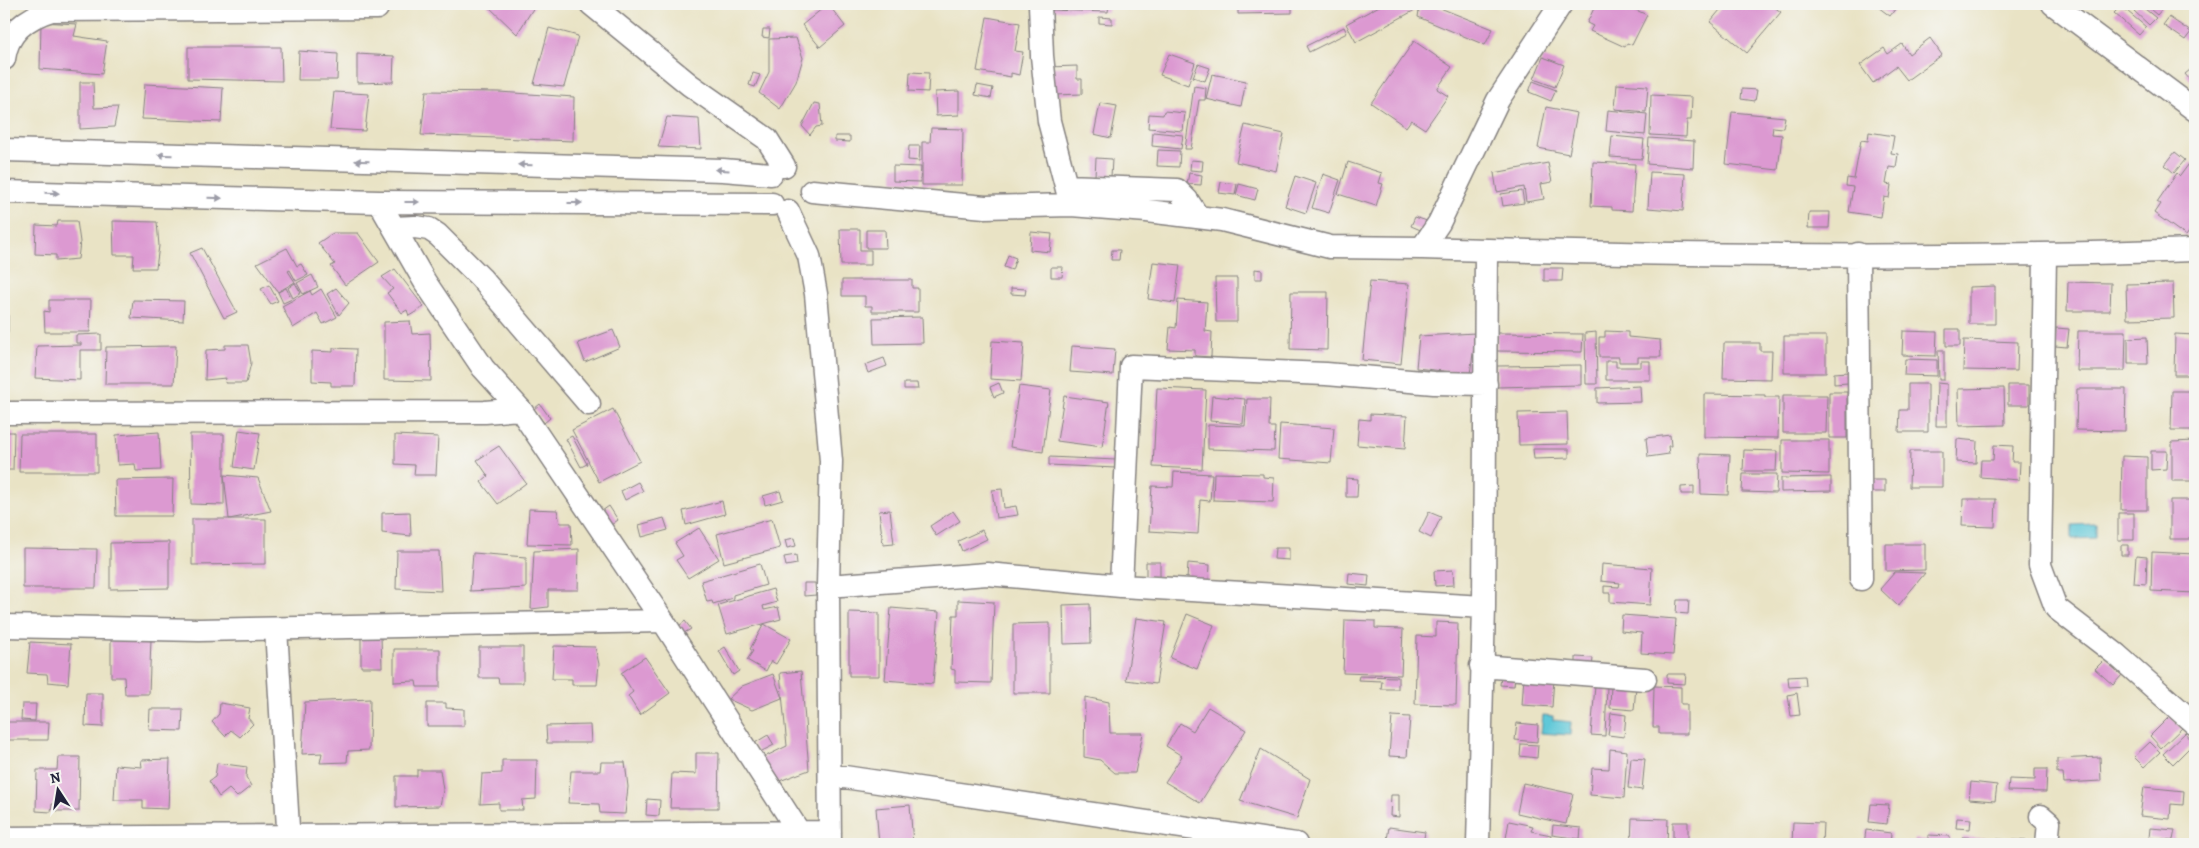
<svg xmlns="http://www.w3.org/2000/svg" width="2199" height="848" font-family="Alegreya,serif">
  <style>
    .water { fill: #5ec8d8; stroke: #40758a }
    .building { fill: #dc99d1 }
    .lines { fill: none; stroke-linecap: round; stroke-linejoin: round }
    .minor-casing { stroke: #868280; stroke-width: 25 }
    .minor { stroke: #fff; stroke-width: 22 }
    .oneway { fill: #9c9ca7 }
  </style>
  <rect width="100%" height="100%" fill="#f6f6f2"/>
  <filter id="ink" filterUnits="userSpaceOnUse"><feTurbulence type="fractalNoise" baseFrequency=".02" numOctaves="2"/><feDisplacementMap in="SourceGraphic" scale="10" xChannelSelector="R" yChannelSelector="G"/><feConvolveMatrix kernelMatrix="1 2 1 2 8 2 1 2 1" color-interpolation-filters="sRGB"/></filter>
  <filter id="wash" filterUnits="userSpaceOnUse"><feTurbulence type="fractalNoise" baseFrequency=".0096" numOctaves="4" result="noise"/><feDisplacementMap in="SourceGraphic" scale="20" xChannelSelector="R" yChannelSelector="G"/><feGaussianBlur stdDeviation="1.12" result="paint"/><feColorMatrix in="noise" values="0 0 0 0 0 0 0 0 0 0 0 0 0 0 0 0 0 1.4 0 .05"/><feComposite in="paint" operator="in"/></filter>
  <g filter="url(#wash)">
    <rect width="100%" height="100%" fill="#e9e3c5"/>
    <!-- water -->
    <path class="water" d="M2096,524V538L2072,539V525Z
      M1543,715L1553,716V720L1571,722L1570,735L1541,733Z"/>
    <g id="blocks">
      <!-- building -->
      <path class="building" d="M486,4H536L517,34Z
        M828,4L845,26L820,47L802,25Z
        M1051,4H1109L1108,12L1051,10Z
        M1238,4H1292V13L1238,14Z
        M1383,4H1412L1415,10L1356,42L1346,24Z
        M1420,4H1430L1493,29L1485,45L1418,17Z
        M1596,4H1623L1647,15L1632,45L1627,43L1625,47L1590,31L1593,26L1587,23Z
        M1725,4H1770L1781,12L1747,53L1710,22Z
        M1874,4H1899L1890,16Z
        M2139,4L2156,18L2149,25L2133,10Z
        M2144,4H2158L2163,8L2157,15Z
        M2121,6L2146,27L2139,35L2114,13Z
        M987,17L1020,23L1015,51L1023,52L1019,75L1011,73V77L977,71Z
        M1099,17L1112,18V24L1099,23Z
        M2169,17L2191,32L2185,40L2163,25Z
        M41,22L77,24L74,36L107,41L102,74L40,69Z
        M1344,27L1347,33L1309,52L1306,46Z
        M549,28L578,36L564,87L534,84Z
        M763,29H770L769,38L762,37Z
        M796,38L803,58L796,82L780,109L759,93L769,72V39Z
        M1930,38L1942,55L1907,80L1896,66L1873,83L1860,65L1884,48L1888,54L1902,44L1909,54Z
        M1414,41L1452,67L1437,89L1448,96L1425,129L1411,120L1406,127L1371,103Z
        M188,47H281L282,81L188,79Z
        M299,51L338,54L337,80H298Z
        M357,54L394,56L393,82L357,83Z
        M1169,54L1195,63L1188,85L1160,75Z
        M1543,57L1564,65L1555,87L1534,79Z
        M1198,64L1210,68L1205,81L1193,77Z
        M1077,66V79H1082V94L1054,95L1048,67Z
        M2195,66V76L2190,80L2185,74Z
        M910,72L929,73L928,92L909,91Z
        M753,73L760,75L755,87L749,85Z
        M1212,74L1246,81L1241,107L1206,99Z
        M1533,81L1556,90L1551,101L1529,92Z
        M80,82H93L94,108L118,107L114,127L80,129Z
        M145,84L223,88L221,122L142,119Z
        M1617,84L1648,86L1646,112L1615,109Z
        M977,85L993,88L991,98L975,95Z
        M1194,86L1206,88L1205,100H1199L1191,149H1185Z
        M1742,89L1757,90L1755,101L1741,99Z
        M426,91L499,92L574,97L573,141L421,135Z
        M959,91V115L936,116L935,92Z
        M334,92L369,94L365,131L330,129Z
        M1651,95L1692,97L1691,120H1687L1686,137L1650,135Z
        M814,103L820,104L822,126L816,127L810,135L802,126Z
        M1100,103L1117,106L1111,138L1094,134Z
        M1546,107L1577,113L1569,154L1538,148Z
        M1608,110L1647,114L1645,135L1606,131Z
        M1164,111L1185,113L1183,131L1148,128L1149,114L1163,115Z
        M1732,112L1785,117L1783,128L1773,127L1772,134L1782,135L1778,170L1726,164Z
        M667,117L699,119L701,149L658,147Z
        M1245,125L1284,134L1276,171L1236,162Z
        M931,128L963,129L962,185H922V142H930Z
        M1153,132L1183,135L1181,149L1152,146Z
        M1869,132L1894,136L1891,153L1898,154L1896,168L1889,167L1886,184L1891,185L1889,198L1884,197L1881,217L1849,212L1853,187L1846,186L1847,178L1854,179L1861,140L1868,141Z
        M835,136H850V142L835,141Z
        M1612,136L1644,139L1642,159L1610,157Z
        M1649,138L1694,141L1693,168L1647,164Z
        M909,146H920L919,161L908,160Z
        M1158,150L1180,151L1179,167L1157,166Z
        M2175,152L2185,160L2174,173L2165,165Z
        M1096,158L1112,159L1111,177L1095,176Z
        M1191,160L1203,161L1202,171L1190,170Z
        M2191,161L2195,164V224L2186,236L2154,213L2160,204L2157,202L2177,173L2180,176Z
        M1348,162L1382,173L1379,183L1383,184L1376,206L1338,194Z
        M1593,162L1635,164L1632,211L1612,210V207L1591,206Z
        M1548,163L1552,182L1541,184L1544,199L1526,202L1524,187L1497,192L1494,173Z
        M893,166L921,167L920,182L893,181Z
        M1650,172L1685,174L1683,211L1648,208Z
        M1189,173L1202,175L1201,185L1187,184Z
        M1323,174L1340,180L1329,213L1312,208Z
        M1295,176L1316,183L1306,213L1285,206Z
        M1221,182L1237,184L1235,195L1219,193Z
        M1239,184L1258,189L1255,200L1236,195Z
        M1522,191L1524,203L1503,206L1501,194Z
        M1809,212H1830L1829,228H1808Z
        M1415,217L1427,221L1423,231L1411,226Z
        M58,221H77L80,242L78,259L56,261V255L35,254L36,225L57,226Z
        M113,221L157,222L159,246L156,268H133L134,255H114Z
        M840,229H860V250H871V265H841Z
        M866,230H885L886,248H866Z
        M1031,232L1052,234L1050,252L1030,250Z
        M333,233H358L379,262L345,285L331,266L335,264L318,243Z
        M202,248L237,312L224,318L190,253Z
        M287,248L297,266L301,264L308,275L296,281L290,270L288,271L295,282L278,292L257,263Z
        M1112,250H1120L1119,260H1111Z
        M1008,255L1016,258L1012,270L1004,267Z
        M1153,262L1180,265L1175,303L1148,299Z
        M1051,267H1063L1062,277H1051Z
        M1544,268H1563L1562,281H1544Z
        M395,269L424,307L409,316L407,310L402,313L387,293L393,289L382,277Z
        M1255,269L1262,270V279H1255Z
        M312,275L318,287L303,294L297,283Z
        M1215,278H1237V322H1216Z
        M842,280H912V288H918V312H872V306H865V296H842Z
        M1370,281L1409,284L1401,364L1362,360Z
        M2068,282L2111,283L2110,311H2067Z
        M295,283L301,293L293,298L288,288Z
        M2173,283L2174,318L2127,319L2126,284Z
        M269,285L278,301L271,304L261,289Z
        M1995,286V324H1969V287Z
        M286,288L292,299L283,303L278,292Z
        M336,288L349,303L339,315L327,294Z
        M1011,288L1026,289L1025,295L1011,294Z
        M321,289L337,317L323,324L317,313L293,328L282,306L310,291L312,295Z
        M1291,292H1328L1327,350L1290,349Z
        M4,300H8V333H4Z
        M49,300H91L90,332H45L44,311L49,312Z
        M133,300L184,301L183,321L131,318Z
        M1178,300L1207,302L1205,331L1212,332L1211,357L1195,356V350L1168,349L1170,327L1176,328Z
        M922,317L923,343L874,344L873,318Z
        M410,321L412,334L430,333L431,381L384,380V322Z
        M2056,328L2069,329L2067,347L2055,346Z
        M1946,329H1960V346H1946Z
        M613,330L620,347L585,362L578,343Z
        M1605,331L1628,332V337L1660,340L1661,357H1638V362H1619V357H1599V337H1605Z
        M1903,331L1937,332L1936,356L1902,355Z
        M2078,331H2126L2125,371H2077Z
        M1596,332L1597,384H1586L1585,333Z
        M1476,333L1470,374L1416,368L1419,336Z
        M1497,333L1583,334L1582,352L1497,351Z
        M101,334V350H80V380L35,378L37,346L81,345V343H76V335Z
        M2175,334L2195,335V375H2174Z
        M1784,336H1826V373H1784Z
        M2147,337L2148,364H2128V338Z
        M1964,340L2018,342L2017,371L1963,370Z
        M992,341L1024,343L1021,381L990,379Z
        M1724,343H1760V351H1772L1771,379L1723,378Z
        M225,345H248L251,363L246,383H225L226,378L205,380L206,350L225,349Z
        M176,346L174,384H105L106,347Z
        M1072,346L1115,349L1113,375L1070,372Z
        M333,348L356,349L355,386H331V382L312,381V351L333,352Z
        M1938,350H1944V380H1939Z
        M884,358L887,366L868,373L865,365Z
        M1905,359L1937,360V376L1904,375Z
        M1606,361H1616V367H1641V361H1650V380H1606Z
        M1581,365V385L1497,387V366Z
        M1848,372V383L1834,384V373Z
        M904,383H917L918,389H904Z
        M999,383L1003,393L994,397L990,387Z
        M1937,383L1947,384V426H1936Z
        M1908,384H1928V432H1899L1900,410H1908Z
        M2008,385H2029V405H2008Z
        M1019,386L1051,390L1043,452L1010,447Z
        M1640,386L1641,402L1597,403V388Z
        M1157,388L1206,390L1202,469L1153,467Z
        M2004,388L2005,425L1959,426L1958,389Z
        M2077,389H2126L2125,431L2076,430Z
        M2172,391H2195V430H2171Z
        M1829,392H1847V438H1829Z
        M1704,394L1765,395V397H1779L1778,438L1704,437Z
        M1783,395H1827L1826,433H1783Z
        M1064,396L1109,402L1102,447L1057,441Z
        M1212,396L1245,399L1243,424L1210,421Z
        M1247,399H1270L1269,427H1275L1274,451L1208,449V425L1245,426Z
        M540,404L550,418L544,423L534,409Z
        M613,409L640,461L599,482L572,430Z
        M1567,412L1568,444L1519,445L1518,413Z
        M1370,414L1407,416L1405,449L1357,445L1359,419L1370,420Z
        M1280,424L1334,428L1331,463L1278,459Z
        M239,430L260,433L254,470L234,467Z
        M4,432H14L13,470H4Z
        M159,432L161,470L136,471L135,464L118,465L116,435Z
        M20,434H97V472H19Z
        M190,434H224V505L191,504Z
        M395,435L438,437L436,475H414L415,465L395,464Z
        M1670,435L1671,446H1668L1669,454L1648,457L1646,438Z
        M572,436L587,464L581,467L566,439Z
        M1957,439L1977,441L1976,463L1956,462Z
        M1782,440H1829V474L1782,473Z
        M2195,441V481H2172V442Z
        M1994,445L2013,446L2012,462H2020L2019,480L1980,477L1981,460H1993Z
        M499,446L526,483L498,504L481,482L488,476L477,460Z
        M1533,449H1569V458L1534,459Z
        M1744,450L1777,451L1776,471H1743Z
        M1910,451H1942V487H1909Z
        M2151,451H2167L2166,469L2151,470Z
        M1700,454L1730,455L1728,495L1701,494Z
        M2122,456L2147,457V510H2121Z
        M1049,457L1116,460V468L1049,465Z
        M1174,472L1212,474L1210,501L1200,500L1198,534L1149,531L1152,486L1173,487Z
        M1214,473L1263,474V477L1274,478L1273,502L1213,500Z
        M1743,474H1777L1776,493L1742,492Z
        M224,475L258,478L271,511L229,519H266V564L192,565V519H229Z
        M1831,477V491L1781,492V478Z
        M1346,478L1358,479L1357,497H1346Z
        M173,479L172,516H116L115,480Z
        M1871,480H1885V492H1871Z
        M638,482L643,491L625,500L621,491Z
        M1694,486V494H1681V487Z
        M1002,489L1004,508L1016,506L1018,515L996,518L992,490Z
        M780,491L783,500L765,505L763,496Z
        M1963,499H1996L1995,527L1962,526Z
        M2170,500H2195V539H2170Z
        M722,501L725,514L686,525L683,511Z
        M609,506L618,520L611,525L602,511Z
        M529,509L557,510L560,523H571L572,545L527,544Z
        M890,510L894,544L883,545L879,511Z
        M953,511L960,521L936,536L930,526Z
        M410,512L411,536L382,533V513Z
        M1429,512L1441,517L1431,538L1419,532Z
        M2118,513H2134V540H2118Z
        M664,518L668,530L642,537L639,525Z
        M772,519L780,548L724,563L717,534Z
        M699,528L719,559L688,578L676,560L683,556L675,543Z
        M982,530L987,539L962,551L958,541Z
        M794,538L796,546L787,548L785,540Z
        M169,542V588L110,589V543Z
        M1886,544H1925V570L1886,571Z
        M2121,545H2128V555H2121Z
        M23,548L97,549L96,588H23Z
        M1275,548H1289V560L1274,559Z
        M579,549L578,590H548V607L531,609L534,551Z
        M397,551H439L441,591L396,589Z
        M2152,552L2195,554V593L2151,591Z
        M473,553L526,557V588L470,591Z
        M796,555L797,564L786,566L784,557Z
        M2136,556L2147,557L2146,584L2134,583Z
        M1146,562H1160V577H1146Z
        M1188,563L1210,565L1209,581L1187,580Z
        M760,564L766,585L733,595V598L713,604L712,601L707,602L701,581Z
        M1602,564L1652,568L1650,605L1610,602V593H1604V586L1619,587L1620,583L1601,581Z
        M1453,570L1454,585L1435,586L1434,571Z
        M1895,572L1925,573L1898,606L1880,589Z
        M1349,573L1369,575L1368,586L1348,584Z
        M804,583H815L816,595L804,596Z
        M773,589L777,602L763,606L764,610L778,607L781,619L727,634L718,605Z
        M958,600L994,602L991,683L955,682V670L951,669L953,615H958Z
        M1677,600H1689L1688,614L1676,613Z
        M1090,604L1091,643L1064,644L1063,605Z
        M891,608L939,612L933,684L885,680Z
        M849,612L879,613V676H849Z
        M1187,614L1214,625L1197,669L1170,658Z
        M1622,615L1676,619L1673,655L1641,653L1642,633L1621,631Z
        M1136,618L1166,622L1156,684L1126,680Z
        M1345,620L1375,621V628L1403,629L1401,675L1343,673Z
        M685,621L691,629L684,633L679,626Z
        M1436,622L1458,623L1456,705L1415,704L1417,636L1436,637Z
        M1050,623V693H1013V624Z
        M764,624L791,639L776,664L771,661L766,671L747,660L753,651L750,649Z
        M111,637L151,639L149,694H125L124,677H111Z
        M361,637H381L382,667H361Z
        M30,642L71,644L68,684L48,682L47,674L27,673Z
        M554,646L595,647L599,664L597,685H572V679H552Z
        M479,647H523V683H499L498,678H479Z
        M725,647L739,671L733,675L719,651Z
        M394,649H440V687H417L416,681L394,682Z
        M645,657L670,693L640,715L628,696L633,692L621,673Z
        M1576,657L1593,658L1592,669L1576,668Z
        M2106,658L2123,674L2113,685L2095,669Z
        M801,671L809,770L774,783L760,759L787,746L780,673Z
        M773,674L782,698L752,710L728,699L742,686Z
        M1667,674H1686L1685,684L1667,683Z
        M1359,676L1398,677V689H1381L1382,681L1358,680Z
        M1501,676H1515L1514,686L1500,685Z
        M1524,676L1554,678L1552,707L1522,705Z
        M1805,676L1806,686L1789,687L1788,677Z
        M1611,684L1636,686L1634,710L1610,708Z
        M1595,685L1607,686L1605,736L1591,735Z
        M1654,686L1681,687V704H1687V734H1659V727H1653Z
        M86,693H103V727L85,726Z
        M1797,693L1800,715L1791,716L1788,695Z
        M1085,697L1109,702L1110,733H1143L1135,773H1115L1100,760L1084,757Z
        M370,699L369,750L348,751L347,762L320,763L322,753L302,754L305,702Z
        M220,703L250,708L248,718L253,724L240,737L231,730L225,736L212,722L219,714Z
        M427,703H446V708L464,709V726H427Z
        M22,704H36L35,721L21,720Z
        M1208,707L1246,730L1200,803L1165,782L1182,756L1166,746L1180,723L1193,731Z
        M150,709H183L182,731L149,730Z
        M1611,713L1626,715L1624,737L1608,735Z
        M1392,716L1410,717L1407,757L1389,756Z
        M2170,716L2182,728L2161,748L2150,736Z
        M4,722H49L48,740H4Z
        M1517,723L1538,725L1537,742L1515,740Z
        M590,725L591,743H547L546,726Z
        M2185,733L2194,743L2173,764L2163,754Z
        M768,735L774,745L758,753L753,744Z
        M2150,742L2160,752L2144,767L2134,757Z
        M1521,744L1538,745L1537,758L1520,756Z
        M1261,749L1310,779L1297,818L1240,801Z
        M1610,749L1627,751L1624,798L1590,795L1592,768L1609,769Z
        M696,753H719L718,808H670L672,773L696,774Z
        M58,757H80L79,811H56V804H52L51,812L36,811L37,770H57Z
        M2100,757L2101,781L2064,783L2063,773H2057V759Z
        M1631,758L1645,759L1642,790L1628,788Z
        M170,759L168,809L143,808V800H114L116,765L142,767L141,760Z
        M502,760H537L536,799L522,800L523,810H499V803L480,804L482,774L502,773Z
        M601,762H625L628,787L625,814L600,813L599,804L568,803L571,771H600Z
        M217,763L247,767L246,777L251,786L237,797L229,789L219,797L209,781L215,777Z
        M2035,769H2047L2046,792L2008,791L2009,779L2035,780Z
        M417,770H440L443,790L440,806L396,807V776H417Z
        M1971,782L1997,785L1995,801L1969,799Z
        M1523,783L1573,794L1566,824L1517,813Z
        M2144,787L2184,791L2183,805L2171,804L2170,819L2140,816Z
        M1391,795H1399V817L1390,816Z
        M647,799L660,800L659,816L646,815Z
        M1871,804L1889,805L1887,824L1869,822Z
        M910,805L913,844H879L876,808Z
        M1632,818L1668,819L1667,844H1631Z
        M1957,818L1971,819L1970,829L1956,828Z
        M1509,821L1533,826L1531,831L1551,835L1549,844H1505Z
        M1673,822H1688V844H1673Z
        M1793,822L1823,823L1822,844H1792Z
        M1553,825L1581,828L1580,839L1552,835Z
        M1389,827L1425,832L1423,844L1387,840Z
        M2150,828L2175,830L2173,840L2149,838Z
        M1866,830L1891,833L1890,844H1864Z
        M1928,835L1950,836V844H1914L1915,839L1928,840Z
        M1962,837L2030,841V844H1962Z"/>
    </g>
  </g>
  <g filter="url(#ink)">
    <use href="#blocks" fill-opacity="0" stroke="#868280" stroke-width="1"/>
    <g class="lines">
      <!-- minor casing -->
      <g class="minor-casing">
        <path id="minor" d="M591,4L690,85L767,139L784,166
          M1040,4L1042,56L1049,121L1071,205
          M2053,4L2195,110
          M4,59C7,32 28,17 52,10L377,8
          M4,150L723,170L771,174
          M1066,186L1177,190L1187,200L1198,217
          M812,191L985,207L1071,205L1147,211L1222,220L1330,247L1422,248L1439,223L1498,100L1561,4
          M4,192L379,202L772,204
          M379,202L425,282L483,368L520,409L663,621L799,832
          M788,211L809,256L816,294L831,461L828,586L830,844
          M394,228L415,227L429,229L438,235L481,278L589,404
          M1422,248C1679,256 1938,259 2195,250
          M1858,254L1861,579
          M2045,256L2040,565L2056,608L2117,655L2195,724
          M4,413L485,412L520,409
          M828,586L987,574L1121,586L1484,607
          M1121,586L1131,366L1326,374L1434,383L1486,384
          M4,626L199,630L663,621
          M276,629L289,844
          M1481,666L1645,679
          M831,775L1296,844
          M2041,816L2049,823L2047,844
          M4,838L830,832
          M1478,844L1484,607L1486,250"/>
      </g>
      <!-- minor -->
      <use href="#minor" class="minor"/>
    </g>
    <!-- one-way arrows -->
    <defs><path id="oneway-solid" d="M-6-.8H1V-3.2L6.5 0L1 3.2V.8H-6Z" transform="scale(1.25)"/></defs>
    <g class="oneway">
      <use href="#oneway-solid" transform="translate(165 155) rotate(-178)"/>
      <use href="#oneway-solid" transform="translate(362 161) rotate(-178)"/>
      <use href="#oneway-solid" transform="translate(525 165) rotate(-179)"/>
      <use href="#oneway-solid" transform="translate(722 170) rotate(-177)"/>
      <use href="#oneway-solid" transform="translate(52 193) rotate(2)"/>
      <use href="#oneway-solid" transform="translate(215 198) rotate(2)"/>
      <use href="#oneway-solid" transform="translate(412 202)"/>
      <use href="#oneway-solid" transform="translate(575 203)"/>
    </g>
  </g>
  <!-- margin -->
  <rect width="2199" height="848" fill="none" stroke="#f6f6f2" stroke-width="20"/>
  <!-- north arrow -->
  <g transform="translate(58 790) rotate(348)" stroke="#f6f6f2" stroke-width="4" paint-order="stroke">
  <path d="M0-4L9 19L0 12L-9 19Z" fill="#22223b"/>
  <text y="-8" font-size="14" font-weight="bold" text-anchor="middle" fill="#22223b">N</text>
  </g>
</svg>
